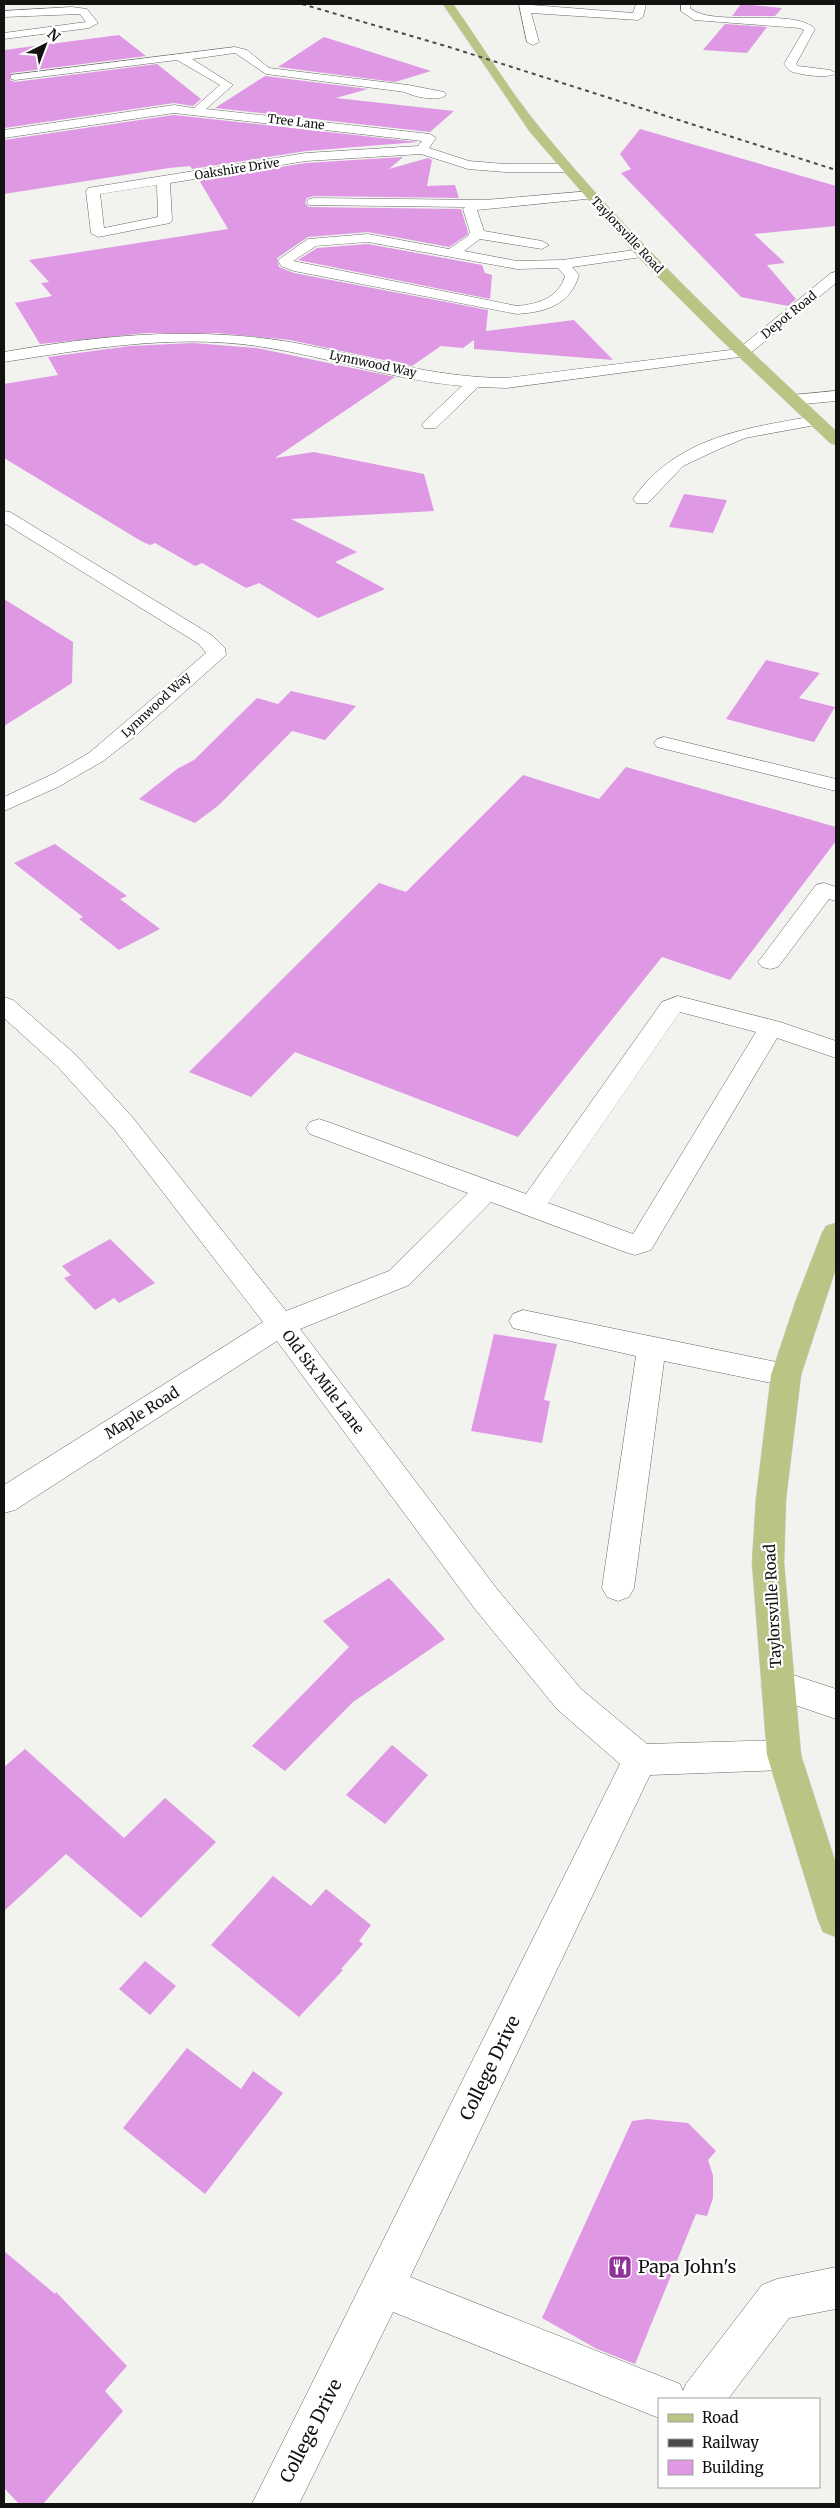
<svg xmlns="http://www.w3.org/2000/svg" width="840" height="2508" font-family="Merriweather,serif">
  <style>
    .building { fill: #de98e4 }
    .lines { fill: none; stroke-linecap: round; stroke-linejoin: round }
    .minor-casing { stroke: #676865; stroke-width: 1 }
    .major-casing { stroke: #d0d0cf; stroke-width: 1 }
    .minor { fill: #fff; fill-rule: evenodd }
    .major { fill: #bbc485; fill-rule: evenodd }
    .rail { stroke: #4a4a49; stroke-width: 2; stroke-dasharray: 4 4; stroke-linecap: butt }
    .labels { text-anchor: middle; stroke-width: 4.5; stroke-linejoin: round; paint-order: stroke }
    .far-street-label { font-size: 12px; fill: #121211; stroke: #fff }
    .street-label { font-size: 15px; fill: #121211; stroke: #fff }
    .near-street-label { font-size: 18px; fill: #121211; stroke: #fff }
    .near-poi-label { font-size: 18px; fill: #121211; stroke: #fff; text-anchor: start }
  </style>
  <rect width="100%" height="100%" fill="#f2f3ef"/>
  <!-- building -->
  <path class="building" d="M741,4L782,8L775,16H732Z
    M725,24L767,27L747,53L703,50Z
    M119,35L146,56L11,73L10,80L15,82L157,64L201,99L193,106L174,103L4,128V50Z
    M324,37L349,45L431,71L395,82L278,67Z
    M265,76L368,89L336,98L454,111L430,132L215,108Z
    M174,115L418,142L306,151L192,169L190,166L169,168L4,194V140Z
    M640,129L836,186V226L754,234L785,263L767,265L796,299L788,306L741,297L621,173L631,169L620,154Z
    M403,157L389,169L428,158L432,160L427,186L455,185L459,198L314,196L307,198L305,203L309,207L461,209L468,232L467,235L449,247L368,232L308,237L277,258L279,267L294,273L488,310L486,331L574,320L613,360L474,349V340L463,348L441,346L412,366L290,340L218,333H146L40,344L15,303L52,296L41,283L49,282L29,260L228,229L199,180L306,163Z
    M368,244L482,265L485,273L492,275L490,299L298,260L317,248Z
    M193,343L257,348L395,377L275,458L314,452L424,474L434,511L291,519L357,552L335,562L385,589L318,618L259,583L246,588L202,563L195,566L155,543L150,545L141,541L4,458V384L58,375L48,357L130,346Z
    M684,494L727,500L713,533L669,527Z
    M4,599L73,642L72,683L4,726Z
    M766,660L820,673L799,698L835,707L814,742L726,719Z
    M291,691L356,706L325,740L292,731L219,805L195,823L139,799L177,769L194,760L257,698L278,704Z
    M626,767L836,827V841L730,980L662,957L518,1137L295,1052L251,1097L189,1072L379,883L406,892L523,775L599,799Z
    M55,844L127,896L120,899L160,929L119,950L79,919L83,917L14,863Z
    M110,1239L155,1283L119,1303L114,1298L95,1310L64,1278L71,1275L62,1266Z
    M494,1334L557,1344L544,1400L550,1401L542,1443L471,1431Z
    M389,1578L445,1639L353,1702L285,1771L252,1746L349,1647L323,1621Z
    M392,1745L428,1775L385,1824L346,1795Z
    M25,1749L124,1838L165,1798L216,1842L141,1918L66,1854L4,1911V1767Z
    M273,1876L311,1906L326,1889L371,1925L359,1941L363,1944L341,1969L343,1970L299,2017L211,1945Z
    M145,1961L176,1986L150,2015L119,1989Z
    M187,2048L241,2089L253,2071L283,2093L205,2194L123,2128Z
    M647,2119L688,2123L716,2151L708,2160L713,2175V2198L707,2216L696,2214L635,2364L597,2349L542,2318L632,2121Z
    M4,2251L55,2294L56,2292L127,2366L105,2391L123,2411L43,2504H19L4,2488Z"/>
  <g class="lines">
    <!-- minor casing -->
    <g class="minor-casing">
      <path id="minor" d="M519,4L633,13L636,4H646L643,17L638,20L531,13L539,42L533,45L527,42Z
        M681,4H691L690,8C712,28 795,7 815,29L796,64L798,66L830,70L836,73C829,79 802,75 793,72C789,71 787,67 784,64L804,30L800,28L694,20L681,11Z
        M72,7L87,9L98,23L89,28L4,39V33L86,22L80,14L4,17V11Z
        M235,47L247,50L269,68L408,85L444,92L446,95C439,102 414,97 405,92L266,74L235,53L192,59L233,85L206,109L430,134L436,138L429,148L469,161L505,164H567L573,168L567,172H505L468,169L421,154L306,161L170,183L172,220L170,223L98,237L91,233L86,191L88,188L306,153L418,146L422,141L174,113L4,138V130L174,105L194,108L220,85L177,60L15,80L11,79V75ZM157,185L158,217L104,228L100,194Z
        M591,191L598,195L596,198L477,210L484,231L542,241L549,245L542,249L480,239L464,251L517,261L562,260L642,249L649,253L642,257L572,267L579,275C570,305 546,312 517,314L294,271L281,266L278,260L308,239L368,234L449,249L468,236L470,232L463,209L465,207L309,205L307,202L309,199L314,198L485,200ZM368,242L517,269L558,268L565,276C558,298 539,304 517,306L293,261L316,246Z
        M836,272V283L747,356L507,388L478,387L436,428H424L422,425L424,422L462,386C392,380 326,356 257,346C171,334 88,349 4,362V352C99,335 194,326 290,342C363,355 432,378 507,378L738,349L831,273Z
        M836,391V401L793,405L785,400L793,395Z
        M815,416L821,418L823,421L821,424L745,438L717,450L683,466L648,503H636L633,499C676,437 746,428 815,416Z
        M4,511L10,512L213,636L225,648L226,655L134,737L103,761L58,787L4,811V797L55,773L89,753L206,653L199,644L4,523Z
        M664,737L836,779V791L657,747L654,743L657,739Z
        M824,883L836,887V901L829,899L778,967L770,969L762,967L758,962L762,957L816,885Z
        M678,996L780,1022L836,1041V1058L777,1038L651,1250L635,1255L625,1252L491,1202L409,1285L300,1329L497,1589L581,1689L647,1744L784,1740L796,1744L801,1755L796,1766L784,1770L650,1775L410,2277L680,2384L683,2391L686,2384L762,2285L777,2279L836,2267V2309L789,2318L728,2399H659V2418L393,2312L299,2504H252L620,1764L557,1709L475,1609L277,1341L15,1510L4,1513V1485L263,1322L115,1130L58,1067L4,1018V997L13,1000L76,1055L133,1118L286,1311L389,1271L468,1193L310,1134L306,1128L310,1122L319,1119L328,1122L526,1194L662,1002ZM680,1012L756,1032L633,1234L548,1203Z
        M523,1310L786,1364L796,1367L801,1375L796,1383L786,1386L664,1361L634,1588L629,1597L618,1601L607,1597L602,1588L636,1356L513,1328L509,1321L513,1314Z
        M778,1670L836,1689V1719L766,1695L761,1685L766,1675Z"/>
    </g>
    <!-- major casing -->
    <g class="major-casing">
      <path id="major" d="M443,4H453C482,45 508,89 540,128C630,238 733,335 836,431V445L830,443L718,337L637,256L530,132Z
        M836,1223V1268L801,1375L786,1499L784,1563L801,1755L836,1864V1937L823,1932L818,1920L767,1755L752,1563L756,1499L771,1375L796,1300L822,1233L826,1226Z"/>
    </g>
    <!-- minor -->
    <use href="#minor" class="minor"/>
    <!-- major -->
    <use href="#major" class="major"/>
    <!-- rail -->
    <path class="rail" d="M302,4L449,47L836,170"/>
  </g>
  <!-- icons -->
  <defs>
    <g id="restaurant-square" transform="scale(1.25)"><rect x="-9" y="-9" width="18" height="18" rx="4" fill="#91329b" stroke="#fff"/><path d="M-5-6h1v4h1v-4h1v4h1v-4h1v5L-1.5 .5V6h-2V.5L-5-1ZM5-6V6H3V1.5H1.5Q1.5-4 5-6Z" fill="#fff"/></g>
  </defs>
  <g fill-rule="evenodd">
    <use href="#restaurant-square" x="620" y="2267"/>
  </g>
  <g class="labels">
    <!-- far-street labels -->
    <g class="far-street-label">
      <text transform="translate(296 122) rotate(7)" y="4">Tree Lane</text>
      <text transform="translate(237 169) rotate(-9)" y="4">Oakshire Drive</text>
      <text transform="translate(627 235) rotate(47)" y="4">Taylorsville Road</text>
      <text transform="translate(789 315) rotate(-39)" y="4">Depot Road</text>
      <text transform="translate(373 364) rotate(12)" y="4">Lynnwood Way</text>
      <text transform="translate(156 705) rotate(-43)" y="4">Lynnwood Way</text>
    </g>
    <!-- street labels -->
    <g class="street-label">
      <text transform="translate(323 1382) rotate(53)" y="5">Old Six Mile Lane</text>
      <text transform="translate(142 1413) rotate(-32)" y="5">Maple Road</text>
      <text transform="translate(773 1606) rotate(-93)" y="5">Taylorsville Road</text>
    </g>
    <!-- near-street labels -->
    <g class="near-street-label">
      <text transform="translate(490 2068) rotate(-64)" y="6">College Drive</text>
      <text transform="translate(311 2431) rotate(-63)" y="6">College Drive</text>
    </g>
    <!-- near-poi labels -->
    <g class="near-poi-label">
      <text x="638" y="2273">Papa John's</text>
    </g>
  </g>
  <!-- border -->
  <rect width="840" height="2508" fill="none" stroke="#121211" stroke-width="10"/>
  <!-- legend -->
  <rect x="658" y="2398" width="162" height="90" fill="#ffffff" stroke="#a0a0a0"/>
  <rect x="668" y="2414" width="25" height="8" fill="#bbc485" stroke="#a0a0a0"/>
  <text x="702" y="2423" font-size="15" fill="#121211">Road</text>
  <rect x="668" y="2439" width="25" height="8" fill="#4a4a49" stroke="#a0a0a0"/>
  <text x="702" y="2448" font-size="15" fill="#121211">Railway</text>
  <rect x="668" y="2460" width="25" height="15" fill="#de98e4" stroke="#a0a0a0"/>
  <text x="702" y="2473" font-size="15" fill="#121211">Building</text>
  <!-- north arrow -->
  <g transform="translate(45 45) rotate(42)" stroke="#ffffff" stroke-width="4" paint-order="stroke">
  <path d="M0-4L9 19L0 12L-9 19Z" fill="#121211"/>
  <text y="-8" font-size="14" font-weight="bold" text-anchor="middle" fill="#121211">N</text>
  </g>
</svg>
